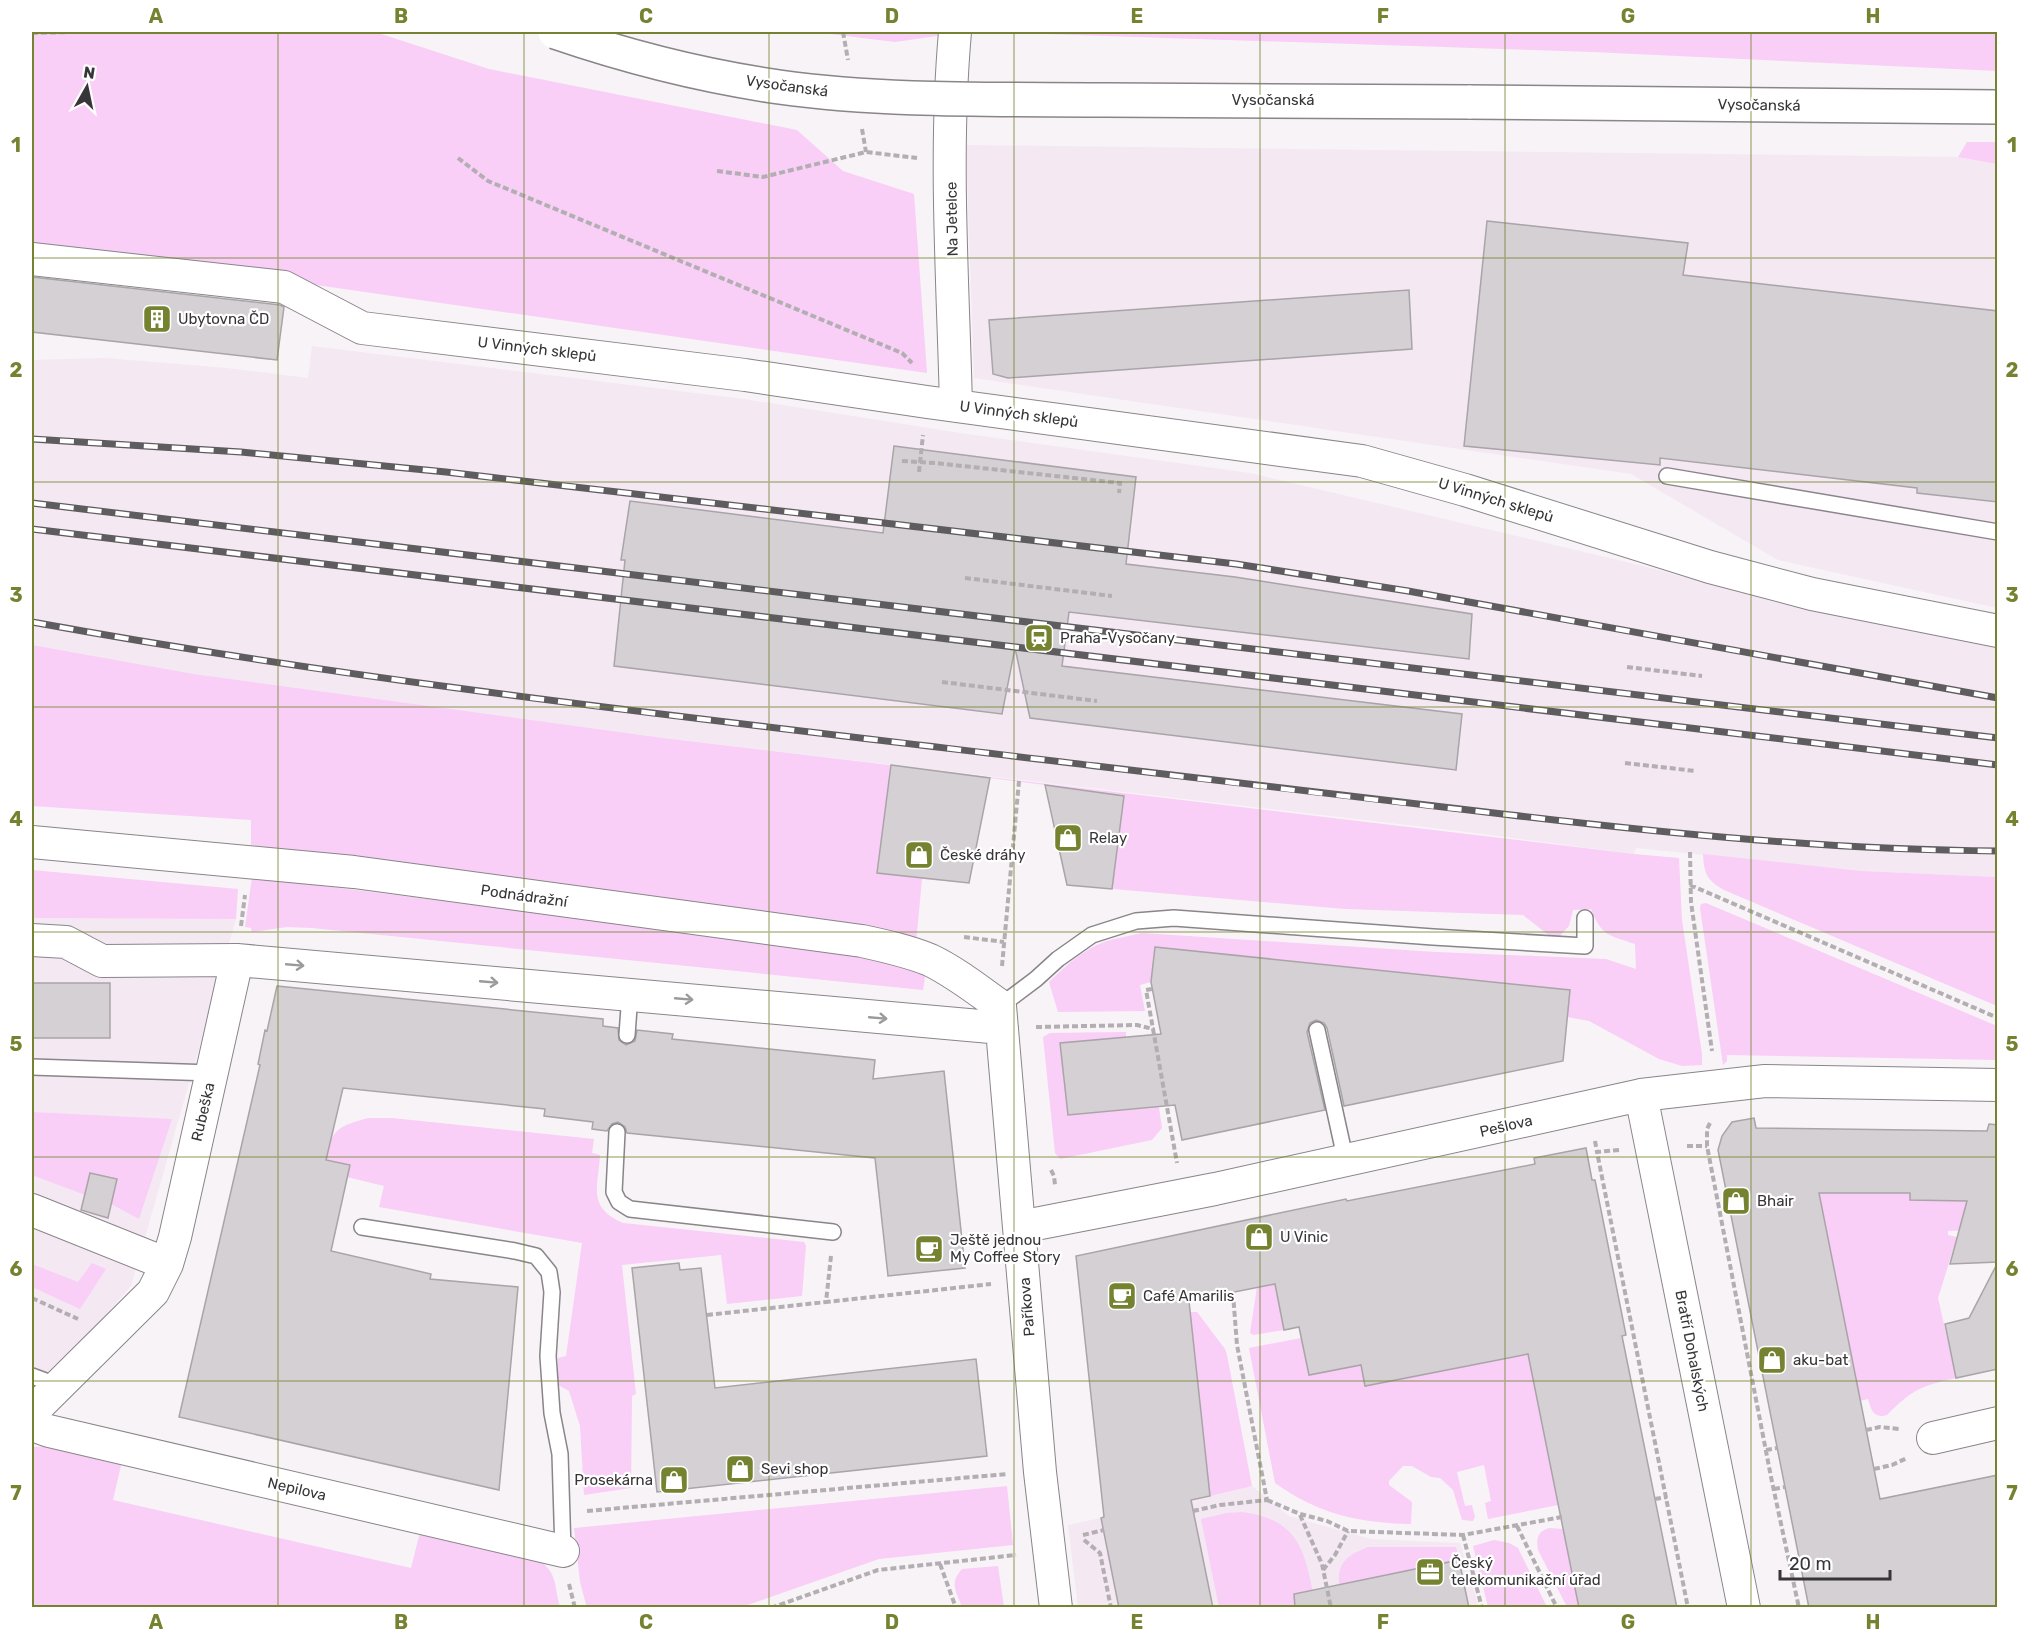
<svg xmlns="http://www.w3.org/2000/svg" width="2029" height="1639" font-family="Rubik,sans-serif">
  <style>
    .built { fill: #f4e8f3 }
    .green { fill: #f9cef7 }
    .building { fill: #d5d0d4; stroke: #a9a4a8; stroke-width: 1.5 }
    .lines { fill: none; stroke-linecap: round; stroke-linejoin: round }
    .lane-casing { stroke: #898589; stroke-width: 18 }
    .street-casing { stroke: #898589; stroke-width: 34 }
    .secondary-casing { stroke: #898589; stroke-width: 36 }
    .path { stroke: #b2aeb2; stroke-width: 4; stroke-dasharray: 6 3; stroke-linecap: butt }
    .lane { stroke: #fff; stroke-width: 15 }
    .street { stroke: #fff; stroke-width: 32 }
    .secondary { stroke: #fff; stroke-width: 33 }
    .rail-casing { stroke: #5e5c5e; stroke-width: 7 }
    .rail { stroke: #fff; stroke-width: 4.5; stroke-dasharray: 14; stroke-linecap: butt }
    .secondary-bridge-casing { stroke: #898589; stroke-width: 36; stroke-linecap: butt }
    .secondary-bridge { stroke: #fff; stroke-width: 33 }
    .oneway { stroke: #9b9a9b }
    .grid { fill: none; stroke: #758330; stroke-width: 1.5; stroke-opacity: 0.55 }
    .labels { text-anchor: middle; stroke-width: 4.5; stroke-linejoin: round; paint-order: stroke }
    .street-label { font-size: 15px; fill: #373537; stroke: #fff }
    .poi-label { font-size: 15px; fill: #373537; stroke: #fff; text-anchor: start }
    .neatline { fill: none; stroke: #758330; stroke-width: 2 }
    .grid-label { font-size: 20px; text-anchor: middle; font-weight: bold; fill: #758330 }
  </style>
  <rect width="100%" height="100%" fill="#f8f3f7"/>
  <!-- built -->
  <path class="built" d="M966,145L1958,157L1997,164V608L1778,560L1631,474L974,378Z
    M312,346L744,399L967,434L1250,473L1643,566L1761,598L1997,646V877L1861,871L1636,848L1634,854L1467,832L663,738L194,674L32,645V360L105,358L227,368L308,378Z
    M32,918L236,919L131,1286L32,1400Z
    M1252,1486L1289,1516L1371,1539L1460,1543L1479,1607H1078L1068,1525Z"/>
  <!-- green -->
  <path class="green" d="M32,32H375L489,69L797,130L843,171L914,194L927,373L32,244Z
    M814,32H945L944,35L895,42Z
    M989,32H1997L1998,71L1592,52Z
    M1967,142H1997V164L1958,157Z
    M32,645L194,674L663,738L1634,854L1679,858L1682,920L1702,1054V1065L1682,1066L1659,1059L1589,1021L1567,1017L1570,990L1155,947L1151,982L1140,985L1145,1011L1058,1012L1049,982C1065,966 1083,950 1104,942C1116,938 1130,936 1142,933L1436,952L1606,959L1636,969L1635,944C1609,935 1602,937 1591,909L1573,910L1569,926L1559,937H1551L1523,915L1345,909L1067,885L1045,785L990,778L969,883L922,879L916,943L441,869L251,845V820L32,806Z
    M1703,854L1861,871L1997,877V1006L1724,890C1707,880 1704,874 1703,854Z
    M32,870L238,889L236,919L32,918Z
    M252,877L858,953L926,971L923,990L312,928L287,927L252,932L251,928L245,927Z
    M1706,903L1997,1026V1060L1727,1055V1061L1723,1065L1700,908L1701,904Z
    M1126,1032V1037L1060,1043L1068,1115L1133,1109L1158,1101L1162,1128L1152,1140L1060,1159L1055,1153L1043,1037L1050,1033Z
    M32,1112L172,1119L139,1219L111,1204L117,1179L90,1173L85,1195L32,1175Z
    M368,1118H392L594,1139L592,1153L600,1155C598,1188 587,1207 623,1223L804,1242L806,1246L802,1296L727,1304L721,1255L622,1265L636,1394L632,1396L631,1488L584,1495L580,1426L569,1391L558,1385V1358L566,1356L582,1243L379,1207L384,1186L347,1177L350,1165L310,1156L329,1146C335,1125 349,1124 368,1118Z
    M1822,1187L1824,1193H1910L1911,1200L1997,1202V1229L1948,1231V1235L1957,1237L1938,1298L1956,1378C1921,1386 1913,1389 1887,1415C1874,1419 1871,1410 1868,1399L1860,1401L1820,1198L1809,1200Z
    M92,1263L106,1269L80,1309L32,1287V1264L78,1282Z
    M1290,1281L1279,1305L1284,1330L1253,1335L1250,1333L1257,1287Z
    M1190,1312H1197L1225,1349L1227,1355L1252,1486L1210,1496Z
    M1301,1338L1309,1375L1361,1365L1365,1386L1528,1354L1558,1505L1488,1519L1485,1503L1491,1501L1484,1465L1457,1472L1465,1506L1472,1505L1475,1517L1473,1521L1462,1520L1453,1490L1440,1478L1431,1477L1412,1466H1403L1389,1481V1485L1412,1502L1411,1524C1359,1523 1318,1514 1275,1483L1249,1348Z
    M47,1446L122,1461L113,1500L411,1568L419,1536L423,1531L536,1557C559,1575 553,1582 560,1607H32V1447Z
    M1007,1486L1013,1545L879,1559L742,1607L587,1608L580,1582L574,1528Z
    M1242,1512C1303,1520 1305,1555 1316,1607H1219L1201,1519L1227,1513Z
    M1549,1528L1563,1529L1579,1607H1567L1538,1550C1536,1539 1537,1532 1549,1528Z
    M1494,1540L1509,1543L1518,1548L1547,1607H1488L1473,1546Z
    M1368,1547H1456L1459,1560L1339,1585C1337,1562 1348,1555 1368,1547Z
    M998,1566L1004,1607H962C956,1591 949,1583 962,1569Z"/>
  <!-- building -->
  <path class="building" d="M1487,221L1688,243L1683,275L1998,311V502L1917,493V488L1660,458V465L1464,446Z
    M32,277L280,305L284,307L277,360L32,332Z
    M1409,290L1412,349L1008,378L993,374L989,320Z
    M894,446L1136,477L1126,564L1235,577L1472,614L1469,659L1069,612L1062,666L1462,714L1456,770L1030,718L1015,648L1002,714L614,666L625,560H621L630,501L883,533Z
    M891,765L990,778L969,883L877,873Z
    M1045,785L1124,796L1112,889L1067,885Z
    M1155,947L1570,990L1563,1061L1344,1106L1327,1028L1324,1023L1316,1020L1310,1023L1307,1032L1325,1110L1182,1140L1175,1105L1068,1115L1060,1043L1161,1034L1151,982Z
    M32,983H110V1038H32Z
    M277,986L603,1019V1026L618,1028L619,1040L626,1045L635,1041L637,1030L673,1034L672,1039L875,1060L873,1079L944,1071L965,1268L888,1276L875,1158L627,1133L625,1127L618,1122L612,1124L607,1131L592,1129L593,1122L544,1116L545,1109L343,1088L326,1160L350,1165L331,1251L431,1274L430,1279L518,1287L499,1490L179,1417L260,1065L258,1064L265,1030L267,1031Z
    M1754,1118L1756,1128L1987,1131L1989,1124L1998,1125V1262L1950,1264L1967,1201L1910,1200V1193H1819L1880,1499L1998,1475V1608H1809L1718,1150L1722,1136L1732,1122Z
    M1586,1148L1592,1180H1595L1626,1335L1622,1336L1677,1608H1579L1528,1354L1365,1386L1361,1365L1309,1375L1299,1327L1284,1330L1275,1284L1189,1301L1210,1496L1191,1500L1213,1608H1119L1101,1518L1104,1517L1076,1256L1346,1199L1347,1201L1535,1164L1534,1158Z
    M90,1173L117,1179L108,1218L81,1210Z
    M1998,1262V1369L1956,1378L1945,1324L1969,1318Z
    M679,1263L680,1270L701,1268L715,1388L976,1359L987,1456L657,1492L632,1268Z
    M1459,1560L1469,1608H1295L1294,1594Z"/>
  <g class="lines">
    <!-- lane casing -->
    <g class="lane-casing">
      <path id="lane" d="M1667,476L1998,532
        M1000,1006L1036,979L1058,959L1092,935L1136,921L1174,918L1433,937L1585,946V918
        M1317,1030L1346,1162
        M627,1035L630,994
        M32,1067L212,1073
        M617,1132L614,1192L619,1202L630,1209L833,1232
        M362,1227L515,1251L536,1256L549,1272L552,1292L548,1356L552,1413L560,1454L563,1551
        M32,1376L59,1386"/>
    </g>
    <!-- street casing -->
    <g class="street-casing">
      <path id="street" d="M955,32C944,155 953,282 956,406
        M32,259L284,287L362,328L745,375L927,402L1362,461L1465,490L1710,567L1812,594L1998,631
        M32,842L354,872L862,941C885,946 908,951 930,960C955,972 978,990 1000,1006L1040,1472L1056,1608
        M32,940L66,942L102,961L237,960L1002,1028
        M1641,1095L1744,1608
        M32,1210L167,1264
        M1020,1227L1215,1189L1641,1095L1765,1081L1998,1085
        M32,1412L153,1292L167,1264L175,1237L237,960
        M32,1425L49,1431L563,1551
        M1933,1438L1998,1423"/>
    </g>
    <!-- secondary casing -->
    <g class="secondary-casing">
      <path id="secondary" d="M1468,102L1998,107"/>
    </g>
    <!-- path -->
    <path class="path" d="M843,32L848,60
      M32,33L71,32
      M862,129L866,152
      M458,158L488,181L902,353L912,363
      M717,171L763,177L866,152L917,158
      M902,461L935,463L1120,483L1119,493
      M919,472L923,435
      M965,578L1112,596
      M1627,667L1702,676
      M942,682L1097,701
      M1625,763L1695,771
      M1690,852L1691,902L1712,1051
      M1690,885L1998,1018
      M241,926L245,895
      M964,937L1004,942
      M1002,966L1019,781
      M1152,989L1146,990L1153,1029
      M1036,1027L1137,1025L1153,1029L1177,1163
      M1710,1123L1707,1129V1146L1771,1477L1799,1608
      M1595,1141L1597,1152
      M1687,1146H1707
      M1619,1150L1597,1152L1688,1608
      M1051,1170L1054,1176L1055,1185
      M831,1256L826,1302L991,1284
      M32,1298L78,1319
      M707,1315L826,1302
      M1866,1430L1880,1427L1899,1429
      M1766,1450L1777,1448
      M1874,1469L1892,1465L1907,1458
      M1774,1489L1785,1487
      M1655,1499L1667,1497
      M1267,1500L1300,1514L1327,1521L1348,1531L1463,1535L1562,1517
      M587,1511L1007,1474
      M1193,1511L1220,1505L1267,1500L1237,1345L1233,1294
      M1300,1515L1322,1564L1331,1608
      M1517,1526L1557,1608
      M1083,1535L1104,1530
      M1463,1535L1482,1608
      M1084,1540L1100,1553L1111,1608
      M940,1564L956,1608
      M1323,1570L1335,1555L1348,1531
      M569,1584L575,1608
      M771,1608L878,1570L1016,1555"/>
    <!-- lane -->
    <use href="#lane" class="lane"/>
    <!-- street -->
    <use href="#street" class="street"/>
    <!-- secondary -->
    <use href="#secondary" class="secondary"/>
    <!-- rail casing -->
    <g class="rail-casing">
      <path id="rail" d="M32,439L241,452L446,472L1236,564L1408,591L1998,698
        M32,503L1998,738
        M32,529L1998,765
        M32,622C384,686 741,723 1096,766C1235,783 1373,800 1511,815C1673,834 1835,850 1998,851"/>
    </g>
    <!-- rail -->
    <use href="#rail" class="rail"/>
    <!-- secondary-bridge casing -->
    <g class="secondary-bridge-casing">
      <path id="secondary-bridge" d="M555,32C628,57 703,76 779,87C887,102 998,99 1107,100C1228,100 1348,101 1468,102"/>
    </g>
    <!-- secondary-bridge -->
    <use href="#secondary-bridge" class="secondary-bridge"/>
  </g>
  <!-- one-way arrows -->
  <defs><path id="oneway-shaft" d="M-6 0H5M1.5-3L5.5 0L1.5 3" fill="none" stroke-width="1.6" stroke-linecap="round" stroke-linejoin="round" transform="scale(1.5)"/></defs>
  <g class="oneway">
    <use href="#oneway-shaft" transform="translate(295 965) rotate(5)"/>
    <use href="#oneway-shaft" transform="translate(489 982) rotate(5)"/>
    <use href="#oneway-shaft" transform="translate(684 999) rotate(5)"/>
    <use href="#oneway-shaft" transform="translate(878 1018) rotate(5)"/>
  </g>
  <!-- grid -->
  <path class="grid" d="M278,32V1608M524,32V1608M769,32V1608M1014,32V1608M1260,32V1608M1505,32V1608M1751,32V1608M32,258H1998M32,482H1998M32,707H1998M32,932H1998M32,1157H1998M32,1381H1998"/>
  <!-- icons -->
  <defs>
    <g id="building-square" transform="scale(1.5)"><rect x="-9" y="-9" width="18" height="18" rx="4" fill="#758330" stroke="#fff"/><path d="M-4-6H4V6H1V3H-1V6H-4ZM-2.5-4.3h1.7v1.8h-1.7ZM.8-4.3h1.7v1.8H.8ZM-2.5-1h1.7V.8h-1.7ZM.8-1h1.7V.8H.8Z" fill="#fff"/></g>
    <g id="station-square" transform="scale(1.5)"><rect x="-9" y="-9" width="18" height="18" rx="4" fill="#758330" stroke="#fff"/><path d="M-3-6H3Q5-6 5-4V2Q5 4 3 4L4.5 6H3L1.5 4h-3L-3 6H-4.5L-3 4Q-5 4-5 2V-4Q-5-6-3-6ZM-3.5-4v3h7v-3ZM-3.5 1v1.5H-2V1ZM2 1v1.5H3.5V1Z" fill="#fff"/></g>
    <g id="shop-square" transform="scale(1.5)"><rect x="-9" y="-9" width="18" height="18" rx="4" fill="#758330" stroke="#fff"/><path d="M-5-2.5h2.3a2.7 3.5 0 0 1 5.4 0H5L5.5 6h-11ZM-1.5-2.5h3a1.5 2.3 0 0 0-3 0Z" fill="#fff"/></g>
    <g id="cafe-square" transform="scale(1.5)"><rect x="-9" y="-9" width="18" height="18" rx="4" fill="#758330" stroke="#fff"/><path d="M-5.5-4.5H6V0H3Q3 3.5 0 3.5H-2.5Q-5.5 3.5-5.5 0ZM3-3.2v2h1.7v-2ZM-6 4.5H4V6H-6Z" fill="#fff"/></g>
    <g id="office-square" transform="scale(1.5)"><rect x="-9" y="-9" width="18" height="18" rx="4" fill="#758330" stroke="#fff"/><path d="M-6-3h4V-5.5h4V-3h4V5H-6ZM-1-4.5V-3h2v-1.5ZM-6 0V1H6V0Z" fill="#fff"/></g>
  </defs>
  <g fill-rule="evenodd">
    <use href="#building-square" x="157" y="319"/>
    <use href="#station-square" x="1039" y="638"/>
    <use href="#shop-square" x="1068" y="838"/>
    <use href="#shop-square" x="919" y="855"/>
    <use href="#shop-square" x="1736" y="1201"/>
    <use href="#shop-square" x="1259" y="1237"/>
    <use href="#cafe-square" x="929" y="1249"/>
    <use href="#cafe-square" x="1122" y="1296"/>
    <use href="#shop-square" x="1772" y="1360"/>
    <use href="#shop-square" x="740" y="1469"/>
    <use href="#shop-square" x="674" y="1480"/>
    <use href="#office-square" x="1430" y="1572"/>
  </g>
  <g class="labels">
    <!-- street labels -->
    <g class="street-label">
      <text transform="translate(787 86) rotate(8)" y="5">Vysočanská</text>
      <text x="1273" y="105">Vysočanská</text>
      <text transform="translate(1759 105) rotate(1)" y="5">Vysočanská</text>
      <text transform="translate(952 219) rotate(-91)" y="5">Na Jetelce</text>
      <text transform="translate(537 349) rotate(7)" y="5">U Vinných sklepů</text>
      <text transform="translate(1019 414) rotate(8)" y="5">U Vinných sklepů</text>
      <text transform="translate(1496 500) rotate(17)" y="5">U Vinných sklepů</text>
      <text transform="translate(524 896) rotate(8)" y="5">Podnádražní</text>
      <text transform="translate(203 1112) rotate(-77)" y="5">Rubeška</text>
      <text transform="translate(1506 1126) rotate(-13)" y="5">Pešlova</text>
      <text transform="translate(1027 1307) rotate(-95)" y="5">Paříkova</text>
      <text transform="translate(1692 1351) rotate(79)" y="5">Bratří Dohalských</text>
      <text transform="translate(297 1489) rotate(13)" y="5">Nepilova</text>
    </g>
    <!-- poi labels -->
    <g class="poi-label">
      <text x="178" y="324">Ubytovna ČD</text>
      <text x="1060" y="643">Praha-Vysočany</text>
      <text x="1089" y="843">Relay</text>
      <text x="940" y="860">České dráhy</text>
      <text x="1757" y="1206">Bhair</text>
      <text x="1280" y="1242">U Vinic</text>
      <text x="950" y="1245">Ještě jednou<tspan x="950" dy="17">My Coffee Story</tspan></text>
      <text x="1143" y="1301">Café Amarilis</text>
      <text x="1793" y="1365">aku-bat</text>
      <text x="761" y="1474">Sevi shop</text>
      <text x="653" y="1485" text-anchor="end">Prosekárna</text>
      <text x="1451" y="1568">Český<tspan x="1451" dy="17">telekomunikační úřad</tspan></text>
    </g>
  </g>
  <!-- border -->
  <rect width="2029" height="1639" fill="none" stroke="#ffffff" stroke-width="66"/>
  <!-- north arrow -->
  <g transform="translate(87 87) rotate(9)" stroke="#ffffff" stroke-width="4.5" paint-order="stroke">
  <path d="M0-4.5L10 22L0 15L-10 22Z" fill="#373537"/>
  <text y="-9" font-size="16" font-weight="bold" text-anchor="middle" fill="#373537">N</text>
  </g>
  <!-- scale -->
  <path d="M1780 1570v9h110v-9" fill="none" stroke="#373537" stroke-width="3"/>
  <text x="1789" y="1570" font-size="18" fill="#373537" stroke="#ffffff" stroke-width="4.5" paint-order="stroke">20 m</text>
  <rect x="33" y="33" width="1963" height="1573" class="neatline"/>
  <g class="grid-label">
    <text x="156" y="23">A</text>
    <text x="401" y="23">B</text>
    <text x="646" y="23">C</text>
    <text x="892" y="23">D</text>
    <text x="1137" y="23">E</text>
    <text x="1383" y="23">F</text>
    <text x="1628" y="23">G</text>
    <text x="1873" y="23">H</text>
    <text x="16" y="152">1</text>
    <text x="2012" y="152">1</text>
    <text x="16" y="377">2</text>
    <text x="2012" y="377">2</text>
    <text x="16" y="602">3</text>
    <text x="2012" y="602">3</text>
    <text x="16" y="826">4</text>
    <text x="2012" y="826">4</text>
    <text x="16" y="1051">5</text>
    <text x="2012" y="1051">5</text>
    <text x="16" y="1276">6</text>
    <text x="2012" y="1276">6</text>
    <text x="16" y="1500">7</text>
    <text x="2012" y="1500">7</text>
    <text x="156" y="1629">A</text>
    <text x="401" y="1629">B</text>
    <text x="646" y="1629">C</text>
    <text x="892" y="1629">D</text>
    <text x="1137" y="1629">E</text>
    <text x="1383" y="1629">F</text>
    <text x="1628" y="1629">G</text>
    <text x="1873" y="1629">H</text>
  </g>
</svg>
